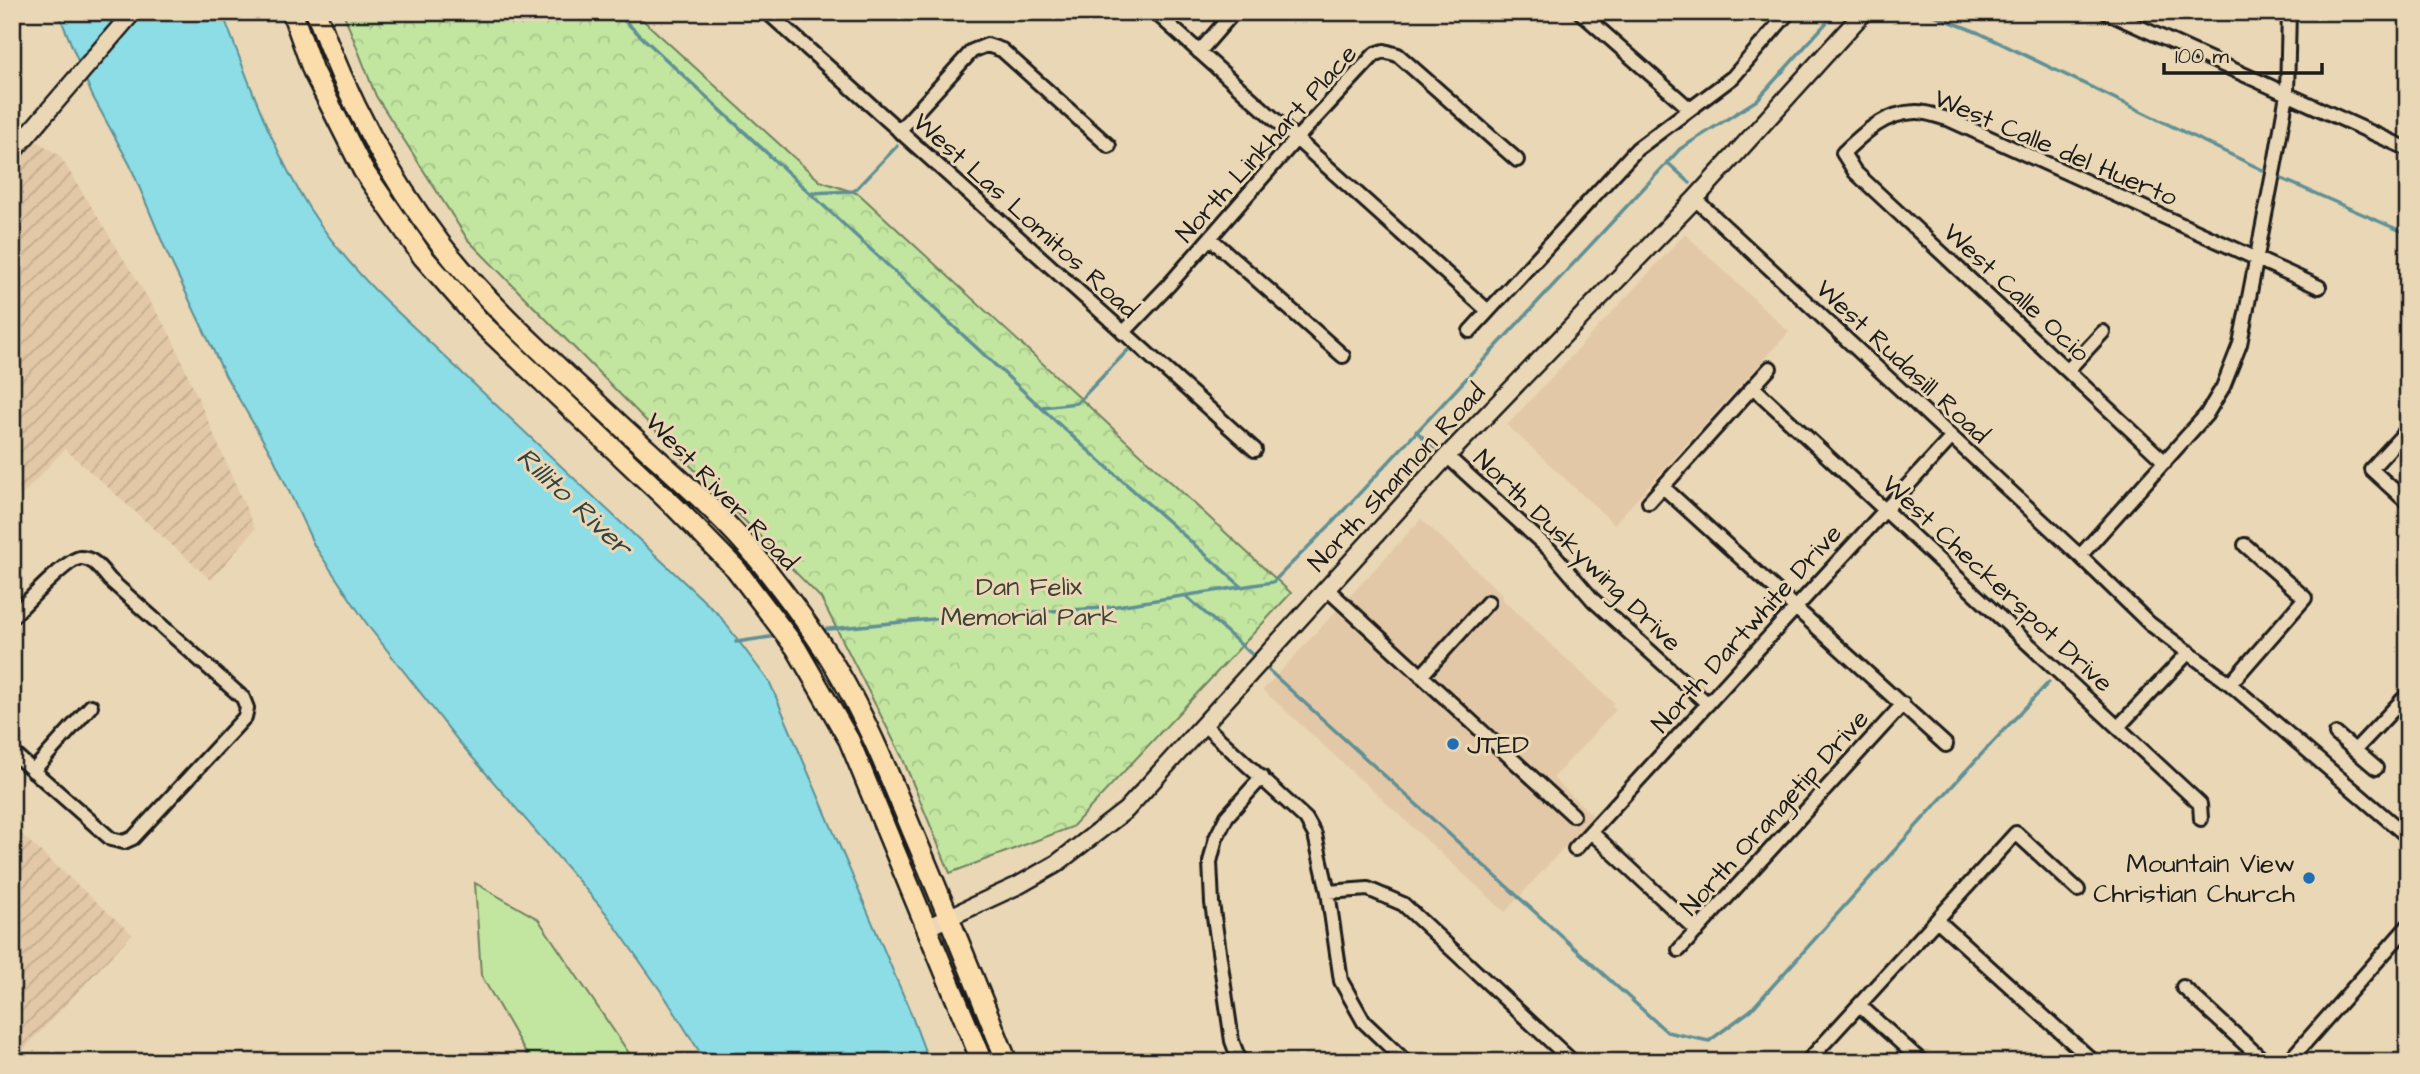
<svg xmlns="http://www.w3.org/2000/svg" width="2420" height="1074" font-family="'Architects Daughter',sans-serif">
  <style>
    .built { fill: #e3c8a7 }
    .industrial { fill: url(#industrial-furrows) }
    .grass { fill: #c2e6a0; stroke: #6f815e; stroke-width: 2 }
    .forest { fill: url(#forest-crowns); stroke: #6f815e; stroke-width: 2 }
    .water { fill: #8cdde5; stroke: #5f9095; stroke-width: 2 }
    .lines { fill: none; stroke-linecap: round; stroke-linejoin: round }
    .stream { stroke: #5f9095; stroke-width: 3.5 }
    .minor-casing { stroke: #1c1c1c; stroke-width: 18 }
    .tertiary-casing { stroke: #1c1c1c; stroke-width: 21 }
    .primary-casing { stroke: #1c1c1c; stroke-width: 24 }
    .minor { stroke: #ead7b5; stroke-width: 12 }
    .tertiary { stroke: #ead7b5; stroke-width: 16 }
    .primary { stroke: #fbddab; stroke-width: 19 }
    .poi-dot { fill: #1f6fb2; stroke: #ead7b5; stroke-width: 2.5 }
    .labels { text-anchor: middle; stroke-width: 6; stroke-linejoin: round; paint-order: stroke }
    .street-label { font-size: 26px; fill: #1c1c1c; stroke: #ead7b5 }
    .park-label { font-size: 26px; fill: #3d4436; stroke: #ead7b5 }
    .poi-label { font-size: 26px; fill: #1c1c1c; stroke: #ead7b5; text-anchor: start }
    .water-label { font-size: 28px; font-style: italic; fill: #324344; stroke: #ead7b5 }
  </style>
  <defs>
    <pattern id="industrial-furrows" width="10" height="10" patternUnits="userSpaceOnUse" patternTransform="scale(1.75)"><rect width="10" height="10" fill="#e3c8a7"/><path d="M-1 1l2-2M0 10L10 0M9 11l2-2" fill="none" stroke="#c2ab8f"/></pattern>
    <pattern id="forest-crowns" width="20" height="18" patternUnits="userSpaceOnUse" patternTransform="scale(1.75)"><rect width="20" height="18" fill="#c2e6a0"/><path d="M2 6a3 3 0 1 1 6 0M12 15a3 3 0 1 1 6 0" fill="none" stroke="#a6c589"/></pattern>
  </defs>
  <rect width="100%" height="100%" fill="#ead7b5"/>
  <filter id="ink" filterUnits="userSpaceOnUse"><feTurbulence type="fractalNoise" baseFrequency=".0143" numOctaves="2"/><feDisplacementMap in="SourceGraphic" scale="14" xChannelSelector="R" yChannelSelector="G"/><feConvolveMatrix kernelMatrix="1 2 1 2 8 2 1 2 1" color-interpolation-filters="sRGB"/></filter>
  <g filter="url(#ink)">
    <!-- built -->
    <path class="built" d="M1685,234L1789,332L1614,524L1507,425Z
      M1421,519L1503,595L1501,598L1614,703L1611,706L1616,710L1553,778L1593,816L1505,912L1263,690Z"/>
    <!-- industrial -->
    <path class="industrial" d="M32,138L60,156L170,334L255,529L211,580L65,449L12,506V161Z
      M12,826L132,934L12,1062Z"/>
    <!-- grass -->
    <path class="grass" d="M475,883L538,919L635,1062H531L481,975Z"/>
    <!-- forest -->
    <path class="forest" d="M343,12H634L820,181L859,194L1291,593L1072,827L950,873L902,757L821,598L468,240L376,96Z"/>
    <!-- water -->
    <path class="water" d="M58,12H222C248,79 271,147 309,208C331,242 358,274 387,302L719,615L770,683L908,1006L929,1062H706L665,997L606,913L460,743L369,627L314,545L274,459L225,375L167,253L130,165L92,95Z"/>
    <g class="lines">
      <!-- stream -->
      <path class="stream" d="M615,12L1062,427L1242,587
        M1926,12L1979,33L2273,175L2408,234
        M1667,162L1690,183
        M810,193L854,191L897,146
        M1042,407L1077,403L1129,349
        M1416,431L1434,448
        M1186,596L1256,658
        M819,630L964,616L1104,608L1273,582L1330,525L1680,149L1757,100L1836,12
        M736,642L777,636
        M1264,666L1667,1032L1709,1041L1751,1010L1964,773L2049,682"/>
      <!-- minor casing -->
      <g class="minor-casing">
        <path id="minor" d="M767,12L1255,450
          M1155,12L1488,311
          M1580,12L1690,109
          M2106,12L2408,149
          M1199,52L1234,12
          M899,131L972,51L987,45L1002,50L1109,146
          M1695,199L2080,556L2149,623L2230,684L2408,837
          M1210,238L1343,356
          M1470,331L1637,149L1733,77L1789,12
          M1123,333L1168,286L1296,139L1375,54L1384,51L1398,55L1517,160
          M2068,370L2103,332
          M1753,387L2200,804L2201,819
          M2408,429L2371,469L2408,503
          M1447,456L1551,551L1593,600L1708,704
          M2165,462L1855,172L1843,153C1864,133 1884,113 1915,112C1926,111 1938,117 1948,119L2319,287
          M1663,487L1946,745
          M1649,502L1770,368
          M2080,556L2206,415L2223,387L2240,344L2276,158L2287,94L2289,12
          M1327,589L1573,815
          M12,617C23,606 67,559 80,558C94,557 102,571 110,580L243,698L247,708L245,717L133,838L124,842L111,839L12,752
          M1421,676L1488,602
          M2230,684L2305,598L2245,545
          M1204,725L1306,819L1315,835L1328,892L1341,981L1364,1022L1406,1062
          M2118,727L2189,652
          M2336,734L2376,768
          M2355,750L2408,694
          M33,771L91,706
          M1591,832L1697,931
          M1575,849L1952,437
          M1328,892L1368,889L1403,904L1573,1062
          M1937,920L2094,1062
          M1679,950L1903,704
          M2183,987L2265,1062
          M1859,1005L1921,1061
          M1240,1062L1232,1041L1212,903L1210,862L1216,838L1227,816L1262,777
          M1807,1062L2016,833L2078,890
          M2288,1062L2408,926"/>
      </g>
      <!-- tertiary casing -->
      <g class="tertiary-casing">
        <path id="tertiary" d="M12,153L133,12
          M928,927L1019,885L1056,864L1126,810L1447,456L1695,199L1864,12"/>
      </g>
      <!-- primary casing -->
      <g class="primary-casing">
        <path id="primary" d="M292,12L313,71L363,170L423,257L482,324L676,508L736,569L796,648L849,740L982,1062
          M316,12C346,95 386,173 440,243C492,310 559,367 620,425C666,468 718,510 758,559C786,594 813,630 836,668C867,720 889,775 912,830C945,907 976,984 1007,1062"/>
      </g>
      <!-- minor -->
      <use href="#minor" class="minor"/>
      <!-- tertiary -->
      <use href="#tertiary" class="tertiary"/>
      <!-- primary -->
      <use href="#primary" class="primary"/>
    </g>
  </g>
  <!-- markers -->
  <g class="poi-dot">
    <circle cx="1453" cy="744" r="7"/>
    <circle cx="2309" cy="878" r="7"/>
  </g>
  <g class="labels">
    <!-- street labels -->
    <g class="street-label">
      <text transform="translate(1266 143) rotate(-48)" y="9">North Linkhart Place</text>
      <text transform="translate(2056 147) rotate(23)" y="9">West Calle del Huerto</text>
      <text transform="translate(1026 215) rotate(42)" y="9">West Las Lomitos Road</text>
      <text transform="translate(2017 292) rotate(43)" y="9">West Calle Ocio</text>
      <text transform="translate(1903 361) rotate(43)" y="9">West Rudasill Road</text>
      <text transform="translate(1396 477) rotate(-47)" y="9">North Shannon Road</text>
      <text transform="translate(722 491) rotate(46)" y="9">West River Road</text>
      <text transform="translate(1578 550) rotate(44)" y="9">North Duskywing Drive</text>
      <text transform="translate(1998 583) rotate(43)" y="9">West Checkerspot Drive</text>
      <text transform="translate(1746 628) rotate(-48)" y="9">North Dartwhite Drive</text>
      <text transform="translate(1774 812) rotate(-48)" y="9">North Orangetip Drive</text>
    </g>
    <!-- park labels -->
    <g class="park-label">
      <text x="1029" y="595">Dan Felix<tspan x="1029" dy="30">Memorial Park</tspan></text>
    </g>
    <!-- poi labels -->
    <g class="poi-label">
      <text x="1467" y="753">JTED</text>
      <text x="2295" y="872" text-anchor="end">Mountain View<tspan x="2295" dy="30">Christian Church</tspan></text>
    </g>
    <!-- water labels -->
    <g class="water-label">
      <text transform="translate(575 501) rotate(43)" y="10">Rillito River</text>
    </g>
  </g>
  <!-- margin -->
  <rect width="2420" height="1074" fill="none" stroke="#ead7b5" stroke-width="42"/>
  <rect x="21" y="21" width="2378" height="1032" fill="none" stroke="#1c1c1c" stroke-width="2.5" filter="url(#ink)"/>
  <!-- scale -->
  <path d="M2164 63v10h158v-10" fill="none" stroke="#1c1c1c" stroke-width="3.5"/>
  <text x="2175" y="63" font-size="21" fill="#1c1c1c" stroke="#ead7b5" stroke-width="5" paint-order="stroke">100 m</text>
</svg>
